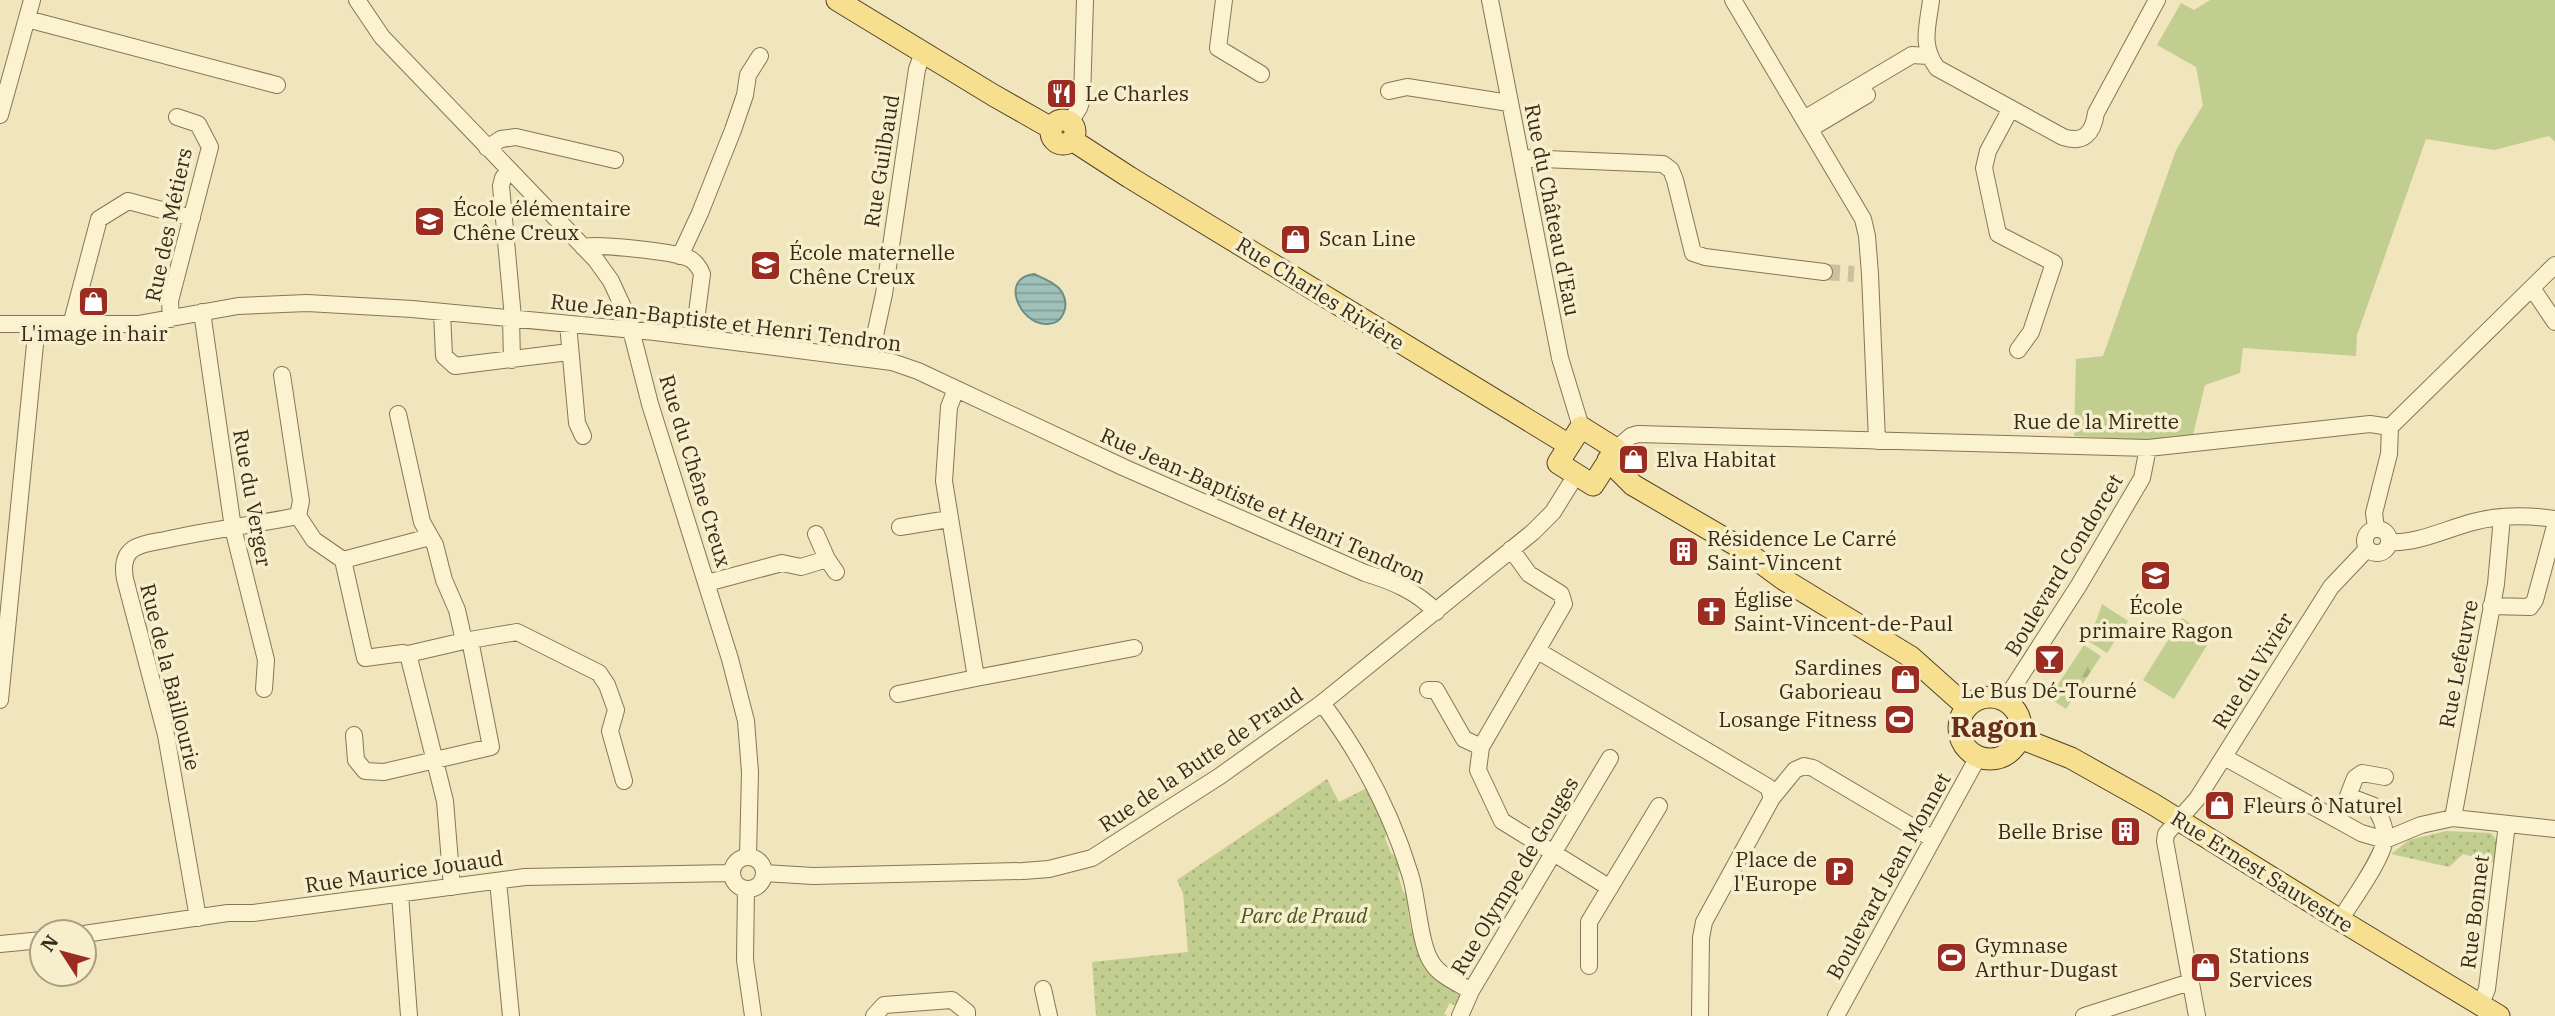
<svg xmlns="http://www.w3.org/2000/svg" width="2555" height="1016" viewBox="0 0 2555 1016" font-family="'IBM Plex Serif',serif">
<defs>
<pattern id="forest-firs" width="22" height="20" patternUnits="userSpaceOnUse" patternTransform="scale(1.75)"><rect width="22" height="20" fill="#c1ce90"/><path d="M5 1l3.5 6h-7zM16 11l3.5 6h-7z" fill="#a6b17c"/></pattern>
<pattern id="park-dots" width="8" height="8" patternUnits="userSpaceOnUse" patternTransform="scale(1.75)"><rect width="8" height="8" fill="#c1ce90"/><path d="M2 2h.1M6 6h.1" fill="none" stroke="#a6b17c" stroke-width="1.8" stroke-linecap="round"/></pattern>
<pattern id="water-rules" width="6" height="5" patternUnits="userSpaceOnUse" patternTransform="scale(1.75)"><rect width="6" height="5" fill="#a0c1ba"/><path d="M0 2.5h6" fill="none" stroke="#839d96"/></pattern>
</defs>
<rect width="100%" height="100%" fill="#f0e5bc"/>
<!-- grass -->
<path fill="#c1ce90" d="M2210,0H2555V142L2549,136L2494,150L2426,139L2357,335L2356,356L2243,348L2240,373L2205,385L2191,443L2074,436L2076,359L2103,356L2176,150L2203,105L2196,67L2157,45L2181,3L2194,10Z
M2102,604L2128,621L2107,653L2085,639L2097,619Z
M2182,618L2212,637L2174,699L2143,680Z"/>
<!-- forest -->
<path fill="url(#forest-firs)" d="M2084,645L2101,656L2066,709L2049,698Z"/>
<!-- park -->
<path fill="url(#park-dots)" d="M1327,779L1339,802L1367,788L1388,830L1385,838L1391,853L1399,859L1401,867L1398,874L1403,892L1409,895L1411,905L1408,912L1411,929L1417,934L1458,991L1460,998L1458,1007L1450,1003L1444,1013L1447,1016H1096L1092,962L1188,952L1183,893L1177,880Z
M2446,831L2491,833L2498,842L2495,863L2463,854L2449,867L2391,854L2409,840Z"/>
<!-- water -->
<path fill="url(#water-rules)" stroke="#688e88" stroke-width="2" d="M1034,274C1044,279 1056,283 1062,292C1070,306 1063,325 1046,324C1020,324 999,278 1034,274Z"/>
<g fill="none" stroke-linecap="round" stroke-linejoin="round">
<!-- minor-tunnel -->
<path stroke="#cbc09c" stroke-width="16" stroke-dasharray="16 8" stroke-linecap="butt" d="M1824,272L1854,274"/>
<defs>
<path id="minor" d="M357,0L382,37L596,260L611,281L628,318L650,404L730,659L746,721L750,772L748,856
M1224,0L1218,48L1261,74
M1490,0L1560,358L1581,427
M1733,0L1863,219L1867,236L1870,274L1877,441
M1931,0C1928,26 1920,45 1937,68L2063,137C2084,144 2093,133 2096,113L2157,0
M27,19L277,85
M1389,91L1407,87L1509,103
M2010,110L1988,151L1984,168L1998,234L2054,263L2031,332L2018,350
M0,115L32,0
M1804,119L1912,55L1928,56
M1070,122L1079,108L1082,99L1085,0
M1810,129L1867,95
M487,148L501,139L516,137L615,160
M1521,158L1663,164L1671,170L1675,180L1693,253L1705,257L1824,272
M509,170L503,178L501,186L513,318
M583,247C594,243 676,252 688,258C694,260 700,268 702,274L694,336
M680,256L700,213L733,130L745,95L748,75L760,56
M2532,288L2555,322
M202,312L233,528L266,660L264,689
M442,312L444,356L455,366L569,352
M511,318L512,360
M171,319L170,301L210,147L198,124L177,117
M0,324H138L238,306L307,303L412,309L655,332L892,362L918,371L1125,468L1365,573C1391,581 1417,591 1436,612
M568,324L577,423L583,436
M71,325L99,219L128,201L192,218
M870,358L884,294L917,69L923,53
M282,375L301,501L298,516L314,540L343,560L365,658L403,653L408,654L445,801L452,887
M1616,449L1631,436L1638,434L2148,448L2370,424L2390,427L2555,265
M900,527L949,519
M2376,528L2374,513L2389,454L2390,427
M2365 541a12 12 0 1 1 24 0a12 12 0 1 1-24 0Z
M816,534L827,559L836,572
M2389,542C2417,544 2446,529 2473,522C2501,514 2528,515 2555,519
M1511,549L1529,574L1561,594L1564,604L1481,747L1478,770L1502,821L1610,888
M343,560L430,537
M707,583L782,563L801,567L827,559
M2491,606L2530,607L2535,600L2555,526
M470,640L517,632L599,673L607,685L616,710L610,731L624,781
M1538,651L1768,787L1772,798
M408,654L464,641
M976,678L1134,648
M1428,690H1436L1464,739L1481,747
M898,694L976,678L944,481L949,407L956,389
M0,700L37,324
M2005,700L2079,585L2142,478L2148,448
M1322,703C1361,755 1391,812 1410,874C1418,898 1419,944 1432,963C1440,976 1458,983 1471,991
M354,735L356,760L365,771L384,772L491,747L470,640L464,641L457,610L444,580L435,545L422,522L398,414
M2224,757L2361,833L2385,840L2421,825L2453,818L2555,829
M2453,818L2496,584L2502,517
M732 873a16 16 0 1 1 32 0a16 16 0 1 1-32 0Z
M764,873L813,876L1023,871L1049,869L1092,858L1220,776L1322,703L1533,532L1553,512L1576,475
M498,881L511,1016
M746,889L745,960L753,1016
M400,894L409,1016
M198,918L166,735L125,579C123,568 123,556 133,549C142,543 155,542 165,540C209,530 253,525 298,516
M2340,920C2351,902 2385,856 2385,837C2385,825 2380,816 2374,806L2348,796L2355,778L2362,773L2385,777
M84,934L228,913H253L525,877L731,873
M0,944L42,940
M1589,966V922L1659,806
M1043,989L1049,1016
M2481,1004L2487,989L2507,824
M874,1016L884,1005L952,1000L967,1012V1016
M1460,1016L1471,991L1610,758
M1700,1016L1701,938L1704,922L1772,798L1795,770L1804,766L1813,768L1933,839
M1836,1016L1978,757
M2084,1016L2190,982
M2197,1016L2165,841L2166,834L2197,799L2331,587L2367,549"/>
<path id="major" d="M837,0L993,95L1051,128
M1051 132a12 12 0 1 1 24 0a12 12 0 1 1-24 0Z
M1072,140L1129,177L1569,445
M1581,427L1616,449L1593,485L1558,463Z
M1608,460L1633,485L1741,548L1783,579L1911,657L1967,707
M1959 728a31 31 0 1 1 62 0a31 31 0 1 1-62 0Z
M2020,738L2071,758L2153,804L2340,920L2499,1016"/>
</defs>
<!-- minor casing -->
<use href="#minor" stroke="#887555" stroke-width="18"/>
<!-- major casing -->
<use href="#major" stroke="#55422a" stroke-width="23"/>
<!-- minor -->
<use href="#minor" stroke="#fbf2cf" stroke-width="16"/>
<!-- major -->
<use href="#major" stroke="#f6e090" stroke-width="21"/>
</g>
<!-- icons -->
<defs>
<symbol id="restaurant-square" viewBox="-11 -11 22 22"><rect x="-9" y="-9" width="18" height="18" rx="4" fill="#9a2c22" stroke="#f7eecc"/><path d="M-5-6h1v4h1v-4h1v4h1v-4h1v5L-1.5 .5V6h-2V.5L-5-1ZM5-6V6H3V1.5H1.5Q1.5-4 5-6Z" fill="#fff"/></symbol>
<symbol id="school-square" viewBox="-11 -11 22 22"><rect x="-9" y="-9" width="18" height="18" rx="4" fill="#9a2c22" stroke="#f7eecc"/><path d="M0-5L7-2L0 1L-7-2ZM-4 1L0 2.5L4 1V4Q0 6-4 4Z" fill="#fff"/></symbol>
<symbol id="shop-square" viewBox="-11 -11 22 22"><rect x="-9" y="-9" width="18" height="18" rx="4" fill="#9a2c22" stroke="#f7eecc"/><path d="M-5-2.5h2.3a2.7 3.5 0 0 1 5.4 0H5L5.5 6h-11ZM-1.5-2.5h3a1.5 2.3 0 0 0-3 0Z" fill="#fff"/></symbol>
<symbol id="building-square" viewBox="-11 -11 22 22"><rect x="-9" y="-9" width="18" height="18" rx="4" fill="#9a2c22" stroke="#f7eecc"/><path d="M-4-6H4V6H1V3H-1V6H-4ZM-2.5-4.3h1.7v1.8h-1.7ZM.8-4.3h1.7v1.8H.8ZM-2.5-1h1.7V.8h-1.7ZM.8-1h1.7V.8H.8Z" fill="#fff"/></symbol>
<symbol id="church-square" viewBox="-11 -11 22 22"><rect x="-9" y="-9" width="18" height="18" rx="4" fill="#9a2c22" stroke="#f7eecc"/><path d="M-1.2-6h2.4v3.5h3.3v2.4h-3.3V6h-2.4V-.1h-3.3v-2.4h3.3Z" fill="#fff"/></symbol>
<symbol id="bar-square" viewBox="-11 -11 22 22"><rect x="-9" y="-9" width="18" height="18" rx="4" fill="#9a2c22" stroke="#f7eecc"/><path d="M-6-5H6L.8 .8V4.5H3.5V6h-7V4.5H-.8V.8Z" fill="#fff"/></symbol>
<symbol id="stadium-square" viewBox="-11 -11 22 22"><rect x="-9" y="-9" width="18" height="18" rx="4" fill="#9a2c22" stroke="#f7eecc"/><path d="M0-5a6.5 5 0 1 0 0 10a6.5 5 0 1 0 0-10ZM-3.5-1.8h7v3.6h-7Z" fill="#fff"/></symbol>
<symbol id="parking-square" viewBox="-11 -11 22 22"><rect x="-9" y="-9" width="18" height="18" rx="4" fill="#9a2c22" stroke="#f7eecc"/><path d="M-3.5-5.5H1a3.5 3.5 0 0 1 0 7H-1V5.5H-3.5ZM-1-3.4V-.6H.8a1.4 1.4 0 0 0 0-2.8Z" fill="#fff"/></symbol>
</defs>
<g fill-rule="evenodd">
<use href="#restaurant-square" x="1044" y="76" width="35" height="35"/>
<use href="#school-square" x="412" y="204" width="35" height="35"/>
<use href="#shop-square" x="1278" y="222" width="35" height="35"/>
<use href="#school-square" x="748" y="248" width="35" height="35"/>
<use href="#shop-square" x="76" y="284" width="35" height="35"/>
<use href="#shop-square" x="1616" y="442" width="35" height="35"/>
<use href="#building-square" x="1666" y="534" width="35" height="35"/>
<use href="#school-square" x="2138" y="558" width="35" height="35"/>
<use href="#church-square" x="1694" y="594" width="35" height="35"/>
<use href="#bar-square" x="2032" y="642" width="35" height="35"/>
<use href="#shop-square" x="1888" y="662" width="35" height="35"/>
<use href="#stadium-square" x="1882" y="702" width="35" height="35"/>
<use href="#shop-square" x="2202" y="788" width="35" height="35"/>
<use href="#building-square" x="2108" y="814" width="35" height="35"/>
<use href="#parking-square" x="1822" y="854" width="35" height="35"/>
<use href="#stadium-square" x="1934" y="940" width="35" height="35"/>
<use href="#shop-square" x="2188" y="950" width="35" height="35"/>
</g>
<g text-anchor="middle" stroke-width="7" stroke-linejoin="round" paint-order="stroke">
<!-- poi labels -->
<g font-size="21" fill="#362b1b" stroke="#f7eecc" text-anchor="start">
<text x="1085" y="101">Le Charles</text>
<text x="453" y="216">École élémentaire<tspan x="453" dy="24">Chêne Creux</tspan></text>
<text x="1319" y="246">Scan Line</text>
<text x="789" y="260">École maternelle<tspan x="789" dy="24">Chêne Creux</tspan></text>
<text x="94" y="341" text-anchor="middle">L'image in hair</text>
<text x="1656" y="467">Elva Habitat</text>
<text x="1707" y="546">Résidence Le Carré<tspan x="1707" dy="24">Saint-Vincent</tspan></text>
<text x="1734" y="607">Église<tspan x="1734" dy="24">Saint-Vincent-de-Paul</tspan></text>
<text x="2156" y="614" text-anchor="middle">École<tspan x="2156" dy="24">primaire Ragon</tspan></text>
<text x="1882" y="675" text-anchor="end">Sardines<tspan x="1882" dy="24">Gaborieau</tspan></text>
<text x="2049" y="698" text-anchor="middle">Le Bus Dé-Tourné</text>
<text x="1877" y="727" text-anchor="end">Losange Fitness</text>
<text x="2243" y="813">Fleurs ô Naturel</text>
<text x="2103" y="839" text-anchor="end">Belle Brise</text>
<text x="1817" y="867" text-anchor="end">Place de<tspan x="1817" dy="24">l'Europe</tspan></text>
<text x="1975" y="953">Gymnase<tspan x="1975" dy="24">Arthur-Dugast</tspan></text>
<text x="2229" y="963">Stations<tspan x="2229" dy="24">Services</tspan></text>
</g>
<!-- street labels -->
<g font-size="21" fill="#362b1b" stroke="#f7eecc">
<text transform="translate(882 161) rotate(-81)" y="7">Rue Guilbaud</text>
<text transform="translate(1552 210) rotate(79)" y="7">Rue du Château d'Eau</text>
<text transform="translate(169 225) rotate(-78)" y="7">Rue des Métiers</text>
<text transform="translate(1320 294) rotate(32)" y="7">Rue Charles Rivière</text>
<text transform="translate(726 323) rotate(7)" y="7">Rue Jean-Baptiste et Henri Tendron</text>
<text x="2096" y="429">Rue de la Mirette</text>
<text transform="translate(695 471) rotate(73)" y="7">Rue du Chêne Creux</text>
<text transform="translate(252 498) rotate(80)" y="7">Rue du Verger</text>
<text transform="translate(1263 506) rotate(24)" y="7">Rue Jean-Baptiste et Henri Tendron</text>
<text transform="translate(2064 565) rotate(-59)" y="7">Boulevard Condorcet</text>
<text transform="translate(2459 664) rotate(-79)" y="7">Rue Lefeuvre</text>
<text transform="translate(2253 671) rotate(-58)" y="7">Rue du Vivier</text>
<text transform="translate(170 677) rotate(76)" y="7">Rue de la Baillourie</text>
<text transform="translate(1201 760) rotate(-34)" y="7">Rue de la Butte de Praud</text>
<text transform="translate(404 872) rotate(-8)" y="7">Rue Maurice Jouaud</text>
<text transform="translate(2262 872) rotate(32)" y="7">Rue Ernest Sauvestre</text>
<text transform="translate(1515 876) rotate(-59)" y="7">Rue Olympe de Gouges</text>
<text transform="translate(1889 876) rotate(-61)" y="7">Boulevard Jean Monnet</text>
<text transform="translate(2475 912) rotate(-83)" y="7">Rue Bonnet</text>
</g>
<!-- park labels -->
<g font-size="21" font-style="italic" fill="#425420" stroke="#f7eecc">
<text x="1304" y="923">Parc de Praud</text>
</g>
<!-- district labels -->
<g font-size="28" font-weight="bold" fill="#652f18" stroke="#f7eecc">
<text x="1994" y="737">Ragon</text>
</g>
</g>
<!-- north arrow -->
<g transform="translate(63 953) rotate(306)"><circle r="33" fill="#f7eecc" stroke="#aaa085" stroke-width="2"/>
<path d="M0-5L12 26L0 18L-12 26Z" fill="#9a2c22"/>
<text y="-10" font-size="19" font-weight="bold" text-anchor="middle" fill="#362b1b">N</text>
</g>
</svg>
